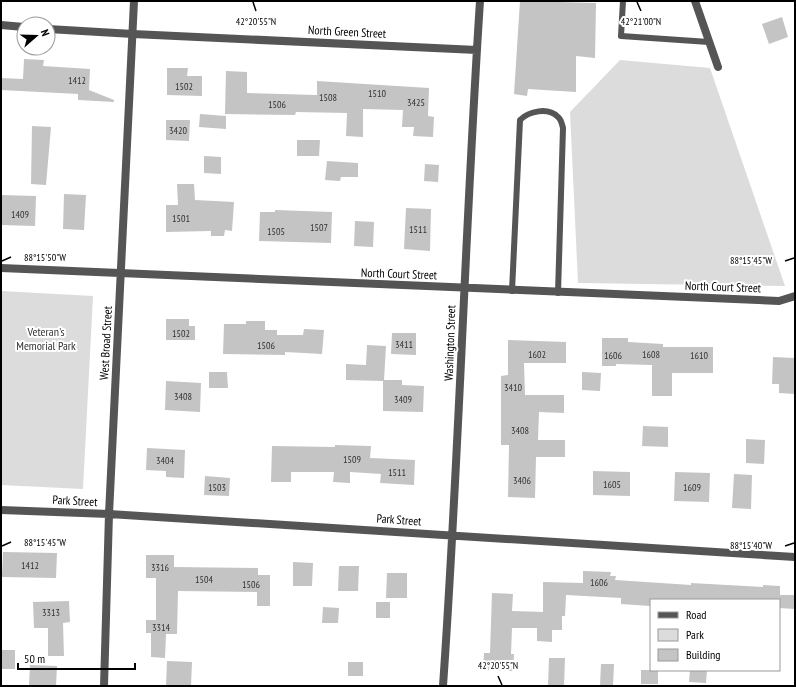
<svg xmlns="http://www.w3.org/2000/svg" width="796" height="687" viewBox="0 0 796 687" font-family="'PT Sans Narrow',sans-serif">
<rect width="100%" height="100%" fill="#fff"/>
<!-- green -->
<path fill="#dcdcdc" d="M620,60L710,68L785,286L578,283L570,112Z
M1,291L93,296L83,489L1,485Z"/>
<!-- building -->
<path fill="#c4c4c4" d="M520,1L596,3L595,58L576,56V92L528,89L527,96L514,94Z
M782,17L788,37L769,44L762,24Z
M24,59L44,60L43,66L90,69L89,90L114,100V102L78,100V94L1,90V78L23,79Z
M167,68H188L187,76H202V96L167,95Z
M226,71L247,72V93L317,95V81L429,88L428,116L434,117L433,137L413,136L414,127H402L403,110L363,109V137L346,136L347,113L296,112L295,115L225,114Z
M200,114L226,116V129L199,127Z
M166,120H190L189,141L166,140Z
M32,126L51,127L46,185L31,184Z
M297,140H320L319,156H297Z
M204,156L221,157V174L204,173Z
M327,161L358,163V177H341L340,181L325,180Z
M425,164L439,165L438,182L424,181Z
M177,184H194L195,200L234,202L232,231L225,230L224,236H211V231L166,232V205H178Z
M64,194L86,195L84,230L63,229Z
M1,195L36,196L35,226L1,225Z
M406,208L431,209L430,251L404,249Z
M275,210L332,212L331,243L259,241L260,212H275Z
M355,221L374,222L373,247L354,246Z
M166,319H189V326H195V340H166Z
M246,321H265V330H277V335H303L304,329L324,330L322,354L285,352V355L223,354L224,324H246Z
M392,333H416V355L391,354Z
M602,338H628V342L663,344V347H713V373H672V396H652V365L616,364V366H602Z
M508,340L566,342V363H524L525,395H564V413L539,412L538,440H565V457H536L535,498L508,497L509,445H501V376L508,375Z
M367,345L386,346L384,380H402V385L424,386L423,412L383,411V381L346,380V364L366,365Z
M773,357L795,358V394L779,393V384H772Z
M209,372H227L228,388H209Z
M582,372L601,373L600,391L582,390Z
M166,381L201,383L200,412L165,410Z
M643,426L668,427V447L642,446Z
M746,439L765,440L764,464L746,463Z
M335,445L371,446L370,458L415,460L414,485L380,483L381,474L350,472V483L333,482L334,472H291V482H271L272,446L335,447Z
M147,448L185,450L184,478L166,477V471L146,470Z
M593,471L630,472V496L593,495Z
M675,472L710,473L709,502L674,501Z
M734,474L752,475L751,509L732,508Z
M205,476L230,478L229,496L204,495Z
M3,552L57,553L56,578L2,577Z
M146,555H174V567L258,568V575H270V606H257V592L178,591L177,634H166L165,658L151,657V633H146V620H156V578H146Z
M293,562L313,563L312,586H293Z
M339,566H359L358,591H338Z
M583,571L611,572L610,576H616L615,580L691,585V583L763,587V585L780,586V595H795V609L779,608V600H650V606L621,604V598L566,595L565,616H562V630H552V642L537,641V628H512L511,654H514L513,671L483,670L484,653H490L492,593L513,594L512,611L543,612V582L583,583Z
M387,573H407V598H386Z
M69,601L70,622L63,623L64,656H48V628H34L33,602Z
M376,602H390V618H376Z
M323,607L339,608L338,623H322Z
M1,650H15V669H1Z
M549,658H565L564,686H548Z
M167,661L192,662L191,686H166Z
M348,662H363V676H348Z
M601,664H614L613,686H600Z
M30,665L57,666L56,686H29Z
M641,670H658V684H641Z
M690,670H707L706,683L689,682Z"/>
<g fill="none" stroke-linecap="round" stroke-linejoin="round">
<!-- lane -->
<path stroke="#555" stroke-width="6" d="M623,1L621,36L709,42
M512,291L520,120C529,111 548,107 558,117C561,119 562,124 563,128L558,293"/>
<!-- street -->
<path stroke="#555" stroke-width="8" d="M695,1L718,67
M1,25L24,27
M48,29L133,34L477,50
M1,268L779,301L795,296
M1,510L109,514L795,557
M104,686L109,514L134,1
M443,686C459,458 465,229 480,1"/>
</g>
<!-- ticks -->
<path fill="none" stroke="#000" stroke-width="1.5" d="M253,2L256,11M637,2L641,11M2,261L11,257M785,261L794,258M2,546L11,542M785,546L794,543M498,676L502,685"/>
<g text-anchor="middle" stroke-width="4" stroke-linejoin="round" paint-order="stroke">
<!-- number labels -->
<g font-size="10" fill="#313131">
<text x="77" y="84">1412</text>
<text x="184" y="90">1502</text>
<text x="377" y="97">1510</text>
<text x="328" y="101">1508</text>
<text x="416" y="106">3425</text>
<text x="277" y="108">1506</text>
<text x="178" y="134">3420</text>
<text x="20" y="218">1409</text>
<text x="181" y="222">1501</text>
<text x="319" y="231">1507</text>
<text x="418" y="233">1511</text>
<text x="276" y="235">1505</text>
<text x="181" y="337">1502</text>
<text x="404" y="348">3411</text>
<text x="266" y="349">1506</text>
<text x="537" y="358">1602</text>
<text x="651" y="358">1608</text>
<text x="613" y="359">1606</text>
<text x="699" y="359">1610</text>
<text x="513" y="391">3410</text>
<text x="183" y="400">3408</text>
<text x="403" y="403">3409</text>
<text x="520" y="434">3408</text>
<text x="352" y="463">1509</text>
<text x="165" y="464">3404</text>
<text x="397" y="476">1511</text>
<text x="522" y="484">3406</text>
<text x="612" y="488">1605</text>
<text x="217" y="491">1503</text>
<text x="692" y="491">1609</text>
<text x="30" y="569">1412</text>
<text x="160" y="571">3316</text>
<text x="204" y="583">1504</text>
<text x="599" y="586">1606</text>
<text x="251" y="588">1506</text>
<text x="51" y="616">3313</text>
<text x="161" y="631">3314</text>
</g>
<!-- street labels -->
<g font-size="12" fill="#000" stroke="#fff">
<text transform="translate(347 32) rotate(3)" y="4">North Green Street</text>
<text transform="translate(399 274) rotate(2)" y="4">North Court Street</text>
<text transform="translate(723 287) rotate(2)" y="4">North Court Street</text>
<text transform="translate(106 343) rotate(-87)" y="4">West Broad Street</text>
<text transform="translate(450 343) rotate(-88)" y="4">Washington Street</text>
<text transform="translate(75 501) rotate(3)" y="4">Park Street</text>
<text transform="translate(399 520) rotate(4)" y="4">Park Street</text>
</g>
<!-- park labels -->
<g font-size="12" fill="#333" stroke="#fff">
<text x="46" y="336">Veteran's<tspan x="46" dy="14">Memorial Park</tspan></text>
</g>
</g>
<g font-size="10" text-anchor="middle" fill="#000" stroke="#fff" stroke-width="4" stroke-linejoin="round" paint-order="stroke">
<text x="256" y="25">42°20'55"N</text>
<text x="641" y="25">42°21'00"N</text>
<text x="45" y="261">88°15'50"W</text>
<text x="751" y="264">88°15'45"W</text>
<text x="45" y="546">88°15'45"W</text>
<text x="751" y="549">88°15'40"W</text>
<text x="498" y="669">42°20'55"N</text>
</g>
<!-- border -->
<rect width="796" height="687" fill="none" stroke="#000000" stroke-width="4"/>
<!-- legend -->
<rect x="650" y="599" width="130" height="72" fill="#ffffff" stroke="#999999"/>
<rect x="658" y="612" width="20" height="6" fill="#555555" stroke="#999999"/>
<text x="686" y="619" font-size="12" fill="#000000">Road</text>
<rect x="658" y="629" width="20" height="12" fill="#dcdcdc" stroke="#999999"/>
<text x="686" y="639" font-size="12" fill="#000000">Park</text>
<rect x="658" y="649" width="20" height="12" fill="#c4c4c4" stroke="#999999"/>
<text x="686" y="659" font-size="12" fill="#000000">Building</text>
<!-- north arrow -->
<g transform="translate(36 36) rotate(70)"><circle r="19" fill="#ffffff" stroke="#999999"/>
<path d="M0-3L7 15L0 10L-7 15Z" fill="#000000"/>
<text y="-6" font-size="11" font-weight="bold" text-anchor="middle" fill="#000000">N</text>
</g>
<!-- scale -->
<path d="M18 663v6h117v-6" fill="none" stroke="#000000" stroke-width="2"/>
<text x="24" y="663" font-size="12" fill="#000000" stroke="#ffffff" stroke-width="3" paint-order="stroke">50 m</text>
</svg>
